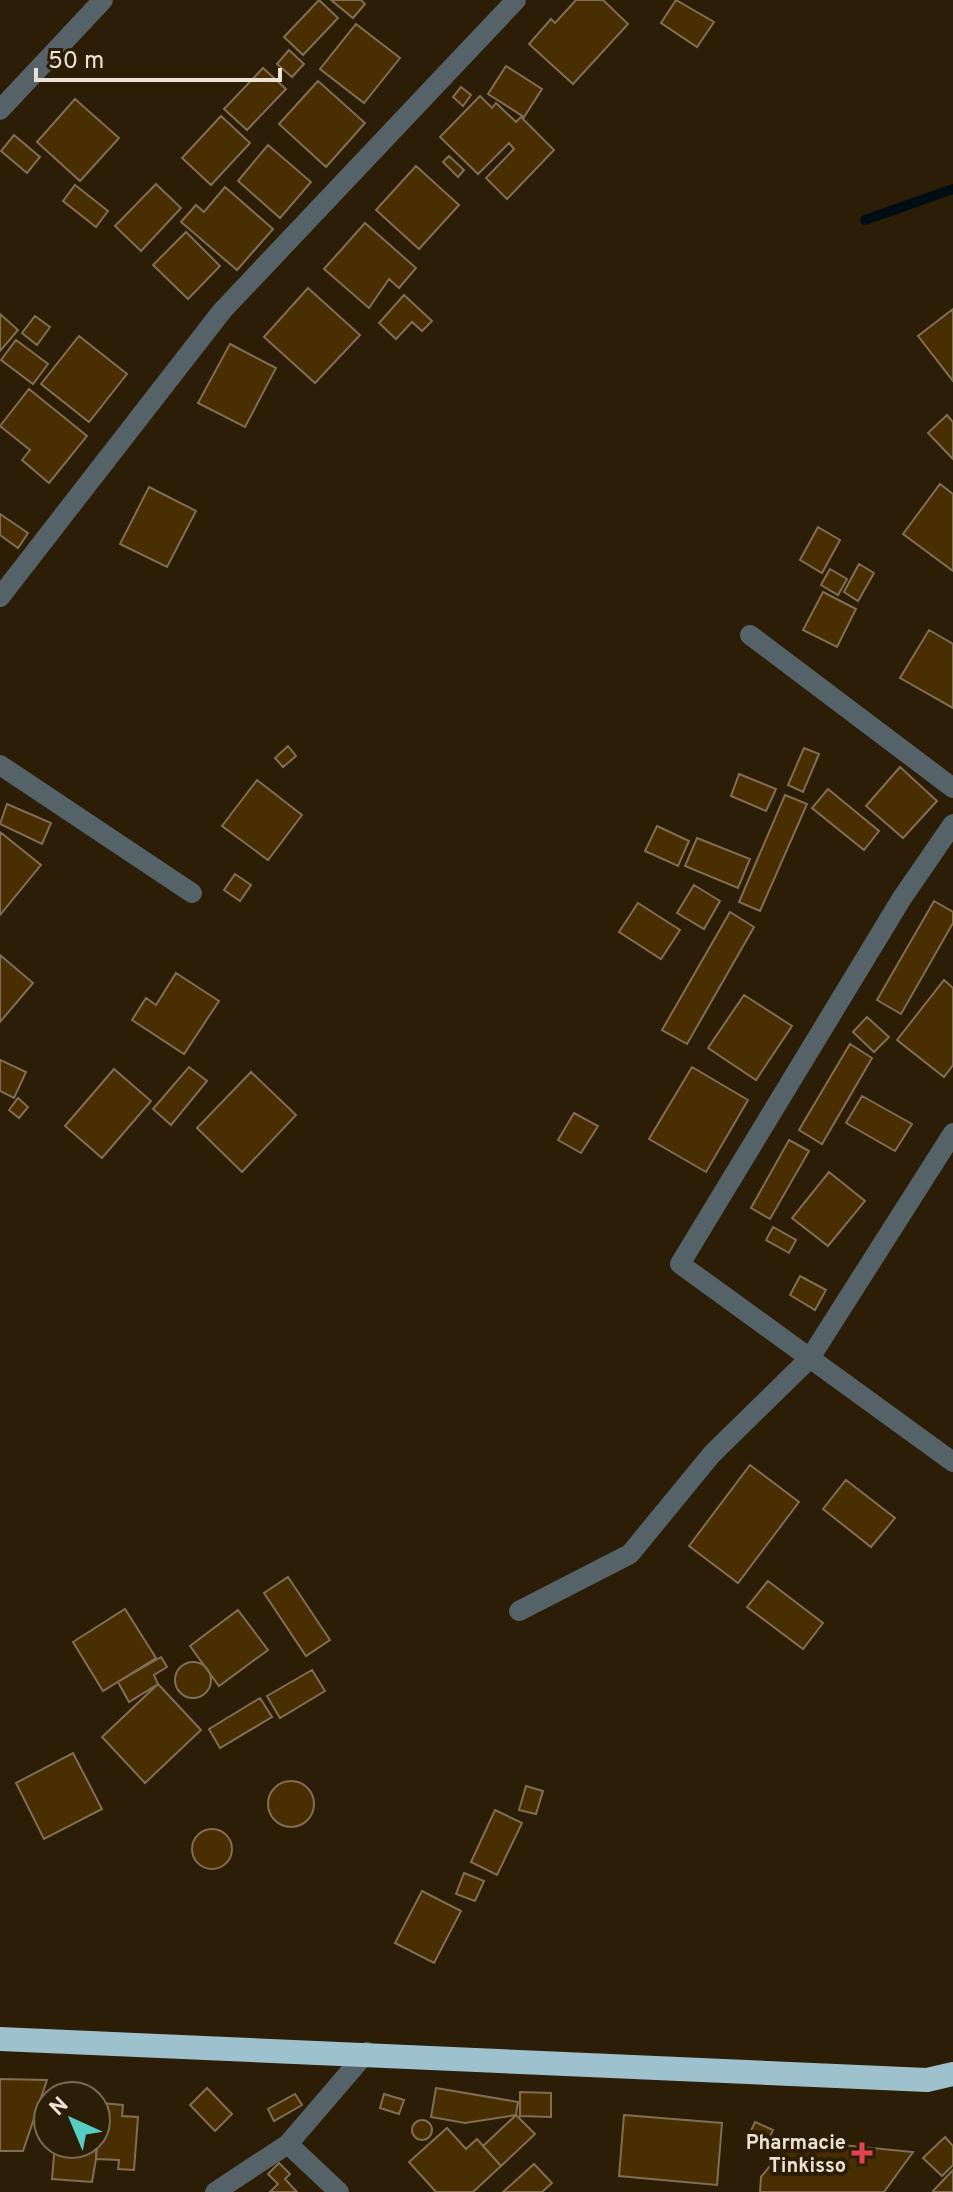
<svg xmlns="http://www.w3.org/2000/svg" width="953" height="2192" viewBox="0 0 953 2192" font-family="Overpass,sans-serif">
<rect width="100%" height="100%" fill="#2c1d06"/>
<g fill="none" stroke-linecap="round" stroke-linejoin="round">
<!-- stream -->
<path stroke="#020d13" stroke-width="10" d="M865,220L953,189"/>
</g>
<!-- building -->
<path fill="#482e00" stroke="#7f6e55" stroke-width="2" d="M319,0L338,18L303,55L284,37Z
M331,0H361L365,4L353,18Z
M576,0H603L628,24L573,84L529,44L551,19L555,23Z
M676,0L714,22L697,47L661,23Z
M356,24L400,58L364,103L320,69Z
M289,50L304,64L292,77L277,64Z
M506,66L542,89L524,117L488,94Z
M263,68L286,89L247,130L224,109Z
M318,81L365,123L326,167L279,124Z
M461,87L471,95L463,106L453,97Z
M480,96L492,108L496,103L516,122L521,117L554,150L507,199L486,178L514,149L509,143L478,174L440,137Z
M75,99L119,138L80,181L37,142Z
M221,116L250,143L211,185L182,158Z
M14,135L40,157L27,173L1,151Z
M268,145L311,182L280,218L238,181Z
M449,156L464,170L458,177L443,162Z
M416,166L459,205L419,249L376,210Z
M156,184L181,208L141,251L115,226Z
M75,185L108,211L96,227L63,201Z
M225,187L273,229L237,270L181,222L196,205L204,212Z
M365,223L416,268L399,288L389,279L369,308L324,269Z
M186,232L220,266L188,299L153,265Z
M308,288L360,335L315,383L264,337Z
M404,295L432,321L422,331L412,322L396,339L379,323Z
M953,309V381L918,336Z
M0,314L18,330L0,351Z
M35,316L50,327L37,345L22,333Z
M79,336L127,374L89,422L41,384Z
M16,340L48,364L33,384L1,360Z
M230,344L276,368L245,427L198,403Z
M29,389L87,436L49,483L22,460L30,450L0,426Z
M947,415L953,422V459L928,433Z
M940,484L953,494V571L903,534Z
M149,487L196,511L167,567L120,544Z
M0,514L28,533L18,548L0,535Z
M818,527L840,540L822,573L800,560Z
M859,564L874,573L858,601L844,592Z
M830,569L847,579L838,595L821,585Z
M823,592L856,609L837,647L803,630Z
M929,630L953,644V708L900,678Z
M288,746L296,756L283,767L275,758Z
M804,748L819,754L803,792L788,785Z
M900,767L937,801L903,838L866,806Z
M739,774L776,789L766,811L731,796Z
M257,780L302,815L268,860L222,826Z
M828,789L879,831L864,850L812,808Z
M785,795L807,804L760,911L739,902Z
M7,804L51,823L42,844L0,824Z
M657,826L689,841L678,866L645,851Z
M0,832L41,865L0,915Z
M697,838L750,859L738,888L685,866Z
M235,874L251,885L240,901L224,890Z
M694,885L720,901L704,929L677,913Z
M934,901L953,912V923L901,1014L877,1000Z
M638,903L680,930L661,959L619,932Z
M730,912L754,927L687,1044L662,1030Z
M0,955L33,983L0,1022Z
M176,973L219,1001L184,1054L132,1020L146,998L156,1005Z
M944,980L953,988V1065L944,1077L897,1040Z
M744,995L792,1026L756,1080L708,1048Z
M867,1017L889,1037L874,1052L853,1032Z
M850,1044L872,1058L822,1144L799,1130Z
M0,1060L26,1072L14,1098L0,1091Z
M189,1067L207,1081L171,1125L153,1109Z
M692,1067L748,1100L706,1172L649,1139Z
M114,1069L151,1101L102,1158L65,1126Z
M251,1072L296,1115L242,1172L197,1128Z
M862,1096L912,1124L895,1151L846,1123Z
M18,1098L28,1107L19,1118L9,1110Z
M574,1113L598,1126L581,1153L558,1140Z
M789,1140L809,1151L770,1219L751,1208Z
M829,1172L865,1201L828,1246L792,1218Z
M773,1227L796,1240L789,1253L766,1240Z
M800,1276L826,1290L815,1310L790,1295Z
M750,1465L799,1502L738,1583L689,1546Z
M846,1480L895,1518L871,1547L823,1509Z
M288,1577L330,1640L306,1656L264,1593Z
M768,1581L823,1623L803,1649L747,1607Z
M125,1609L156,1658L103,1691L73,1642Z
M238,1610L268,1650L219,1686L190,1646Z
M161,1657L167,1667L154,1675L158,1684L129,1702L118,1682Z
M175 1680a18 18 0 1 1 36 0a18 18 0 1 1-36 0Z
M312,1670L325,1691L280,1718L267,1696Z
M158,1684L201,1730L145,1783L102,1737Z
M260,1698L272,1717L220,1748L209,1729Z
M73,1753L102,1809L44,1839L16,1783Z
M268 1804a23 23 0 1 1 46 0a23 23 0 1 1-46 0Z
M526,1786L543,1791L536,1814L519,1810Z
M495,1810L522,1823L497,1875L471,1862Z
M192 1849a20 20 0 1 1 40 0a20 20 0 1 1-40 0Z
M464,1873L484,1881L475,1901L456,1894Z
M422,1891L461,1911L434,1963L395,1943Z
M0,2079L47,2080L23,2151H0Z
M207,2088L232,2114L215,2131L190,2105Z
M436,2088L518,2102L516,2115L465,2123L431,2117Z
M520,2092L551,2093V2117L520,2116Z
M295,2094L302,2105L274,2121L268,2109Z
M384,2094L404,2100L399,2114L380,2108Z
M101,2103L123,2105L122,2116L138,2117L134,2170L118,2169L119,2160L96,2159Z
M96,2112V2159L92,2182L52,2179L55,2144H96Z
M516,2115L535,2134L501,2166L483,2146Z
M624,2115L722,2123L717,2185L619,2176Z
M412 2130a10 10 0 1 1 20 0a10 10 0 1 1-20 0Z
M755,2122L773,2130L766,2145L748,2137Z
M447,2128L466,2149L477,2139L501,2166L473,2192H436L409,2162Z
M945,2137L953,2146V2165L942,2176L923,2158Z
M791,2140L913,2152L884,2192H760L761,2177Z
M279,2163L290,2174L285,2179L297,2192H270L278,2184L268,2174Z
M534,2164L552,2183L542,2192H503Z
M953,2170V2192H935L933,2191Z"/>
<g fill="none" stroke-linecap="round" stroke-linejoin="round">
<!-- street -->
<path stroke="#556368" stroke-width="20" d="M0,110L103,0
M0,597L222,311L516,0
M750,635L953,788
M0,765L192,893
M953,824L902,898L680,1264L953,1462
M519,1611L630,1554L712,1454L810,1358L953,1133
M288,2144L339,2192
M215,2192L288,2144L367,2052"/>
<!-- highway -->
<path stroke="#9dc1cd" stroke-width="24" d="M0,2039L927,2080L953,2074"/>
</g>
<!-- markers -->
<path fill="#e0444e" stroke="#2c1d06" stroke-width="3" d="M858 2141h8v8h8v8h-8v8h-8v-8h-8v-8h8z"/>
<g text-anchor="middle" stroke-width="8" stroke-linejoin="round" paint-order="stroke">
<!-- poi labels -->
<g font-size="20" font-weight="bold" fill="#ebe1d4" stroke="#2c1d06" text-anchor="end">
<text x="846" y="2149">Pharmacie<tspan x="846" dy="23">Tinkisso</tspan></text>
</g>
</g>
<!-- north arrow -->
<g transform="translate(72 2120) rotate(316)"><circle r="38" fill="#2c1d06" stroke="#786b58" stroke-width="2"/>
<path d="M0-6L14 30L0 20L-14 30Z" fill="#56cec3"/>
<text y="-12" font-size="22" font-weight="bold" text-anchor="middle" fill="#ebe1d4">N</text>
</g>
<!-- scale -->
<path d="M36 68v12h244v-12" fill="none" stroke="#ebe1d4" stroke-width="4"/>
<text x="48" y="68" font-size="24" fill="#ebe1d4" stroke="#2c1d06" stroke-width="6" paint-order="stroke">50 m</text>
</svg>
